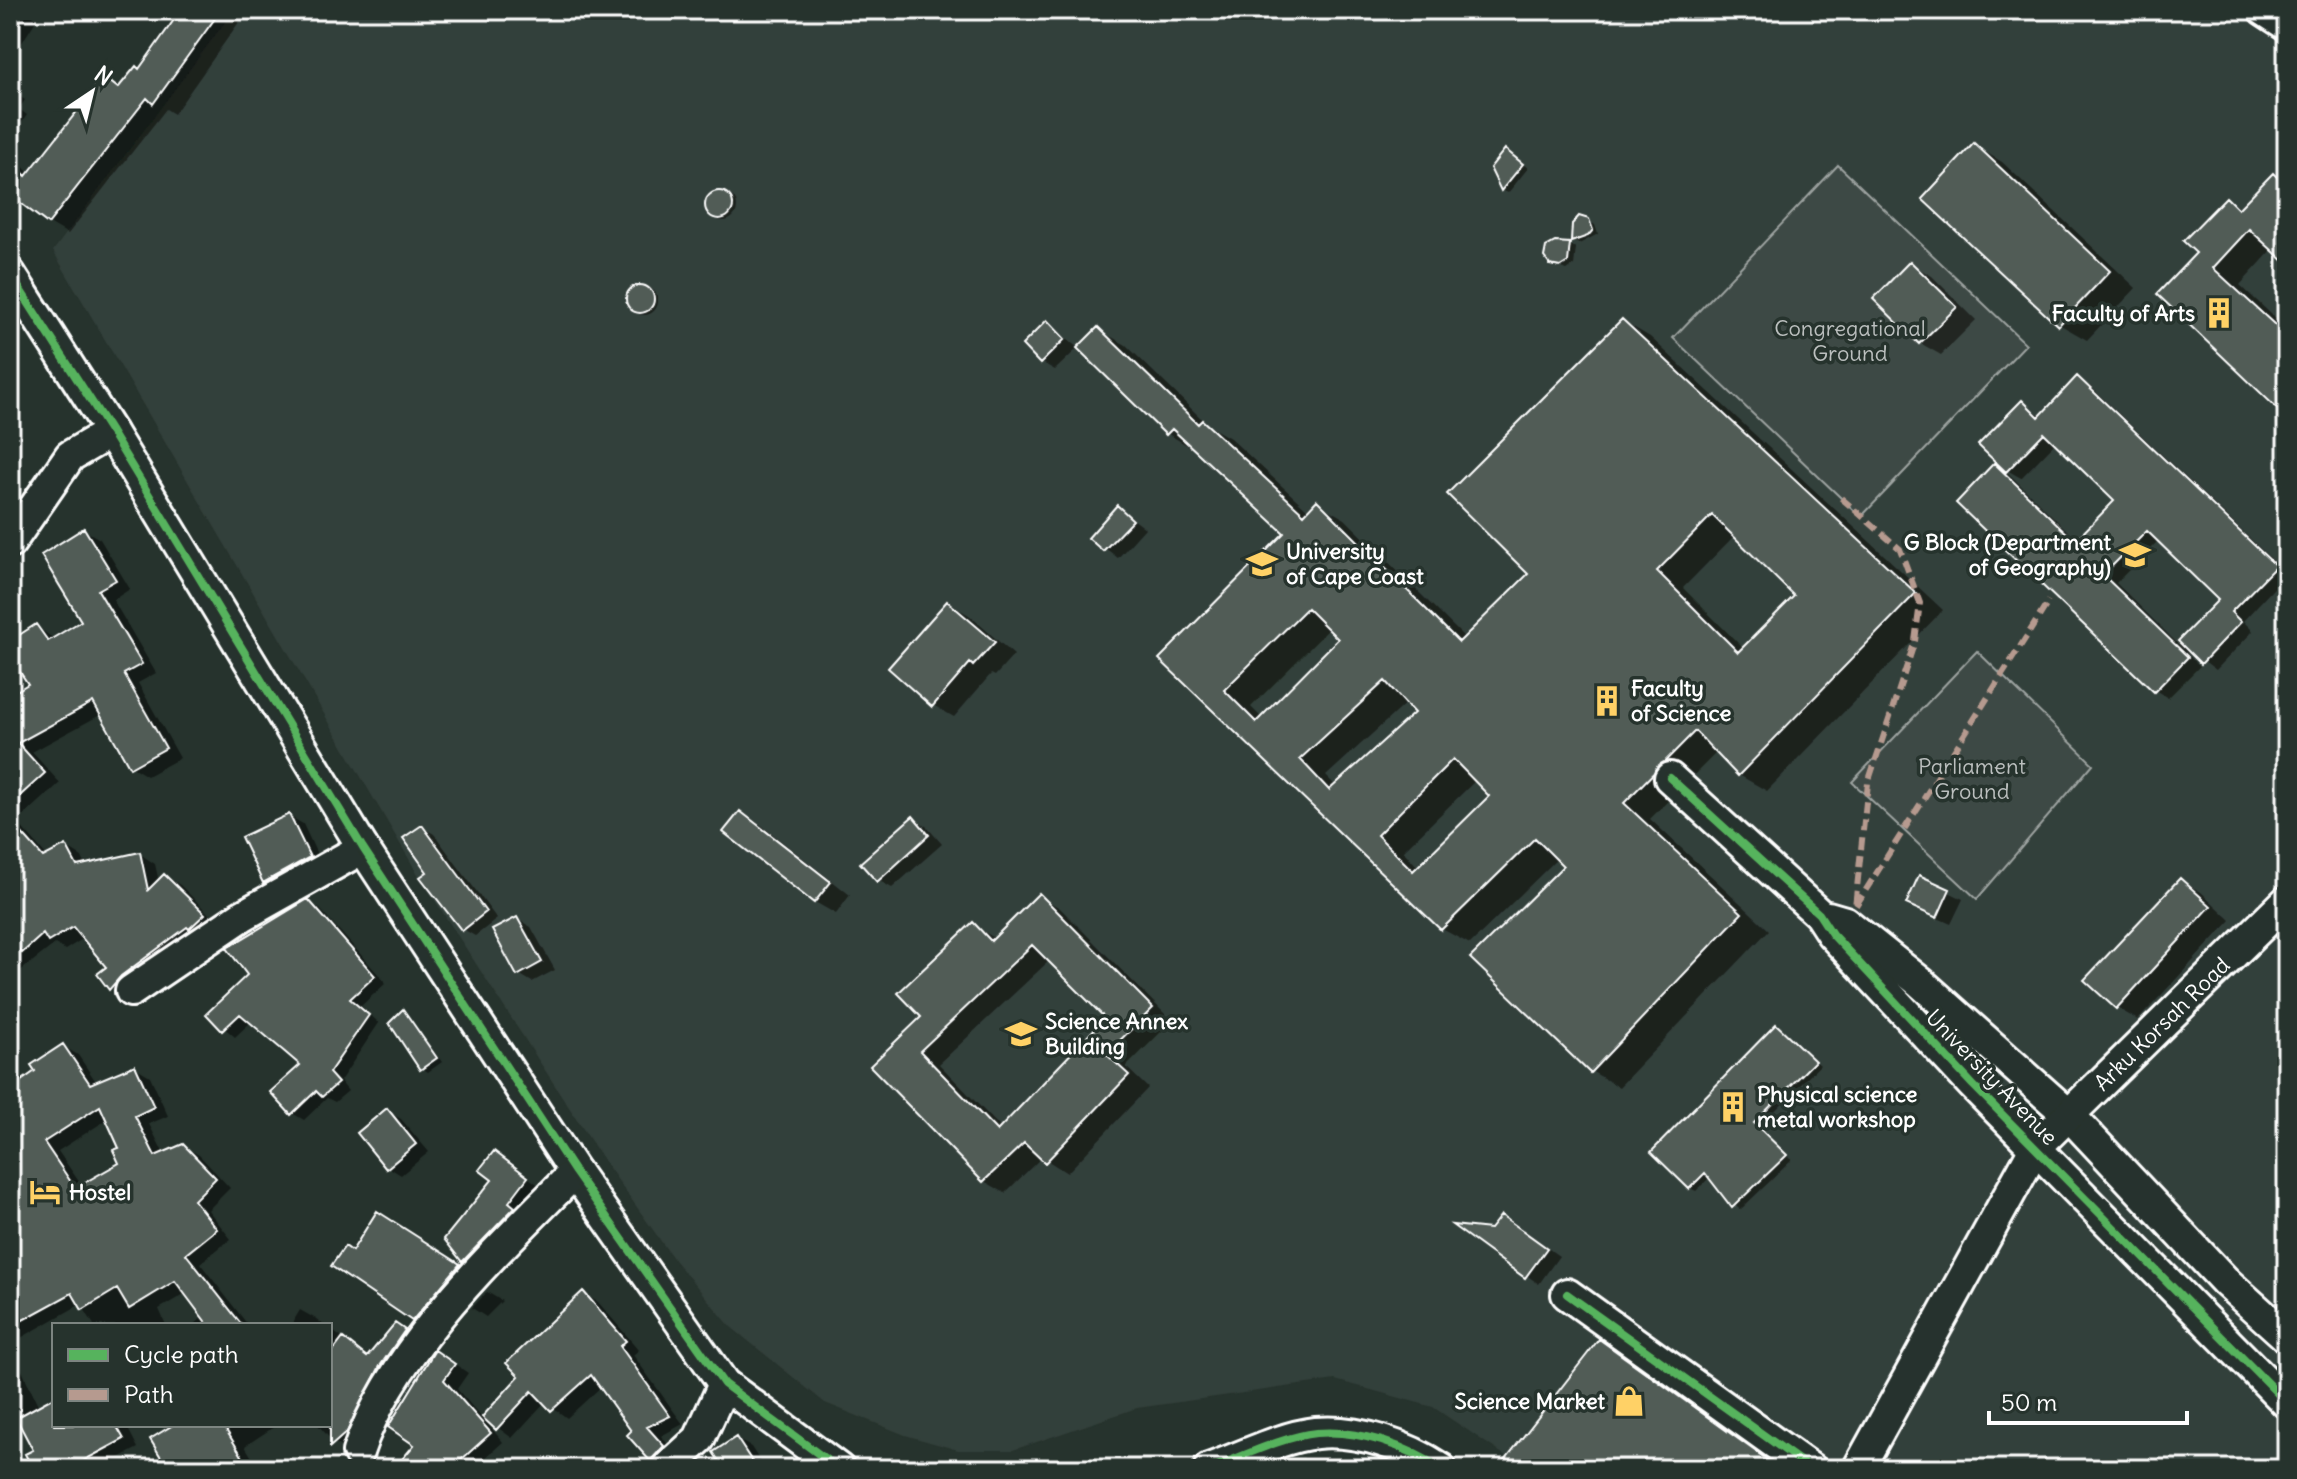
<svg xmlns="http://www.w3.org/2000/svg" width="2297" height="1479" viewBox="0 0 2297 1479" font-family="Delius,sans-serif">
<rect width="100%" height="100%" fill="#26332d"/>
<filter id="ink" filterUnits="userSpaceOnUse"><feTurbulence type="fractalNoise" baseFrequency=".0125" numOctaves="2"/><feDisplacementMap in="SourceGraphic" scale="16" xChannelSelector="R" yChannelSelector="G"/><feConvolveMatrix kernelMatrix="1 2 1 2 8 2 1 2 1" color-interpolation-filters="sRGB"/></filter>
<g filter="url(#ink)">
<!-- built -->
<path fill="#333f3a" d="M234,10H2287V1469H1525L1433,1407L1335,1380L1137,1408L1013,1450H958L905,1435L825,1403L731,1327L675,1261L600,1155L419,876L53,251Z"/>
<!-- green -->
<path fill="#3e4944" stroke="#9ea4a2" stroke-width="2" d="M1838,165L2026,344L1861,517L1673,338Z
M1977,651L2093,764L1977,899L1852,782Z"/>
<!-- shadow -->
<path fill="#0007" fill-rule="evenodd" d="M10,10H23L37,19L16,52L10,48Z
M173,10H236L244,15L174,114L166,109L68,234L49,223L10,178V153L30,174L104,80L120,88L140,71L180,16Z
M10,90L25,100L19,109L27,115L10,139Z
M1975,146L2002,162L2136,288L2087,340L2059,324Z
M1511,155L1528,168L1508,193L1502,190L1492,168Z
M2273,176L2287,184V261L2273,249L2240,285L2287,329V416L2199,253L2226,199L2242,208Z
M709 207a14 14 0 1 1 28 0a14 14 0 1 1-28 0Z
M1588,221L1595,225L1598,234L1579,244L1573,241Z
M1570,245L1576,248L1574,265L1567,270L1551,264Z
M1911,264L1932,276L1976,320L1941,355L1920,343L1876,299Z
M630 301a14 14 0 1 1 28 0a14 14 0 1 1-28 0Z
M1623,321L1650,337L1943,610L1767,791L1739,775L1717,752L1650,819L1769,930L1619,1087L1591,1071L1565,866L1558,858L1470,944L1442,929L1162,659L1287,533L1195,450L1168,434L1080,348L1099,330L1126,345L1209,426L1230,438L1309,511L1317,503L1345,519L1466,639L1530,574ZM1735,535L1796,596L1744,649L1683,588ZM1330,628L1341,639L1262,718L1251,707ZM1407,702L1417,713L1336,786L1326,776ZM1476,780L1492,796L1419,868L1403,851Z
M1047,323L1078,348L1055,370L1041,362Z
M2078,379L2091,387L2287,574L2243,621L2253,631L2216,670L2190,650L2187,653L2200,666L2168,698L2155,690L1995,466L2008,473L2078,541L2117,501L2056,442L2021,478L2007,470L2022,403L2042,416ZM2159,540L2221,600L2178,644L2116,583Z
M1118,508L1145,528L1118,558L1091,537Z
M84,530L100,539L130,589L113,600L156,673L138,683L180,758L147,776L132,767L102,714L32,752L60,783L17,822L48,857L66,847L82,857L86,866L140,854L155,864L159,882L165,876L180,885L219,924L126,997L111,988L100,974L109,967L84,938L65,950L55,944L10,979V697L31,685L36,626L54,639L84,622Z
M948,603L969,615L1014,655L995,676L991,674L954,717L933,705Z
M2287,687V706L2277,697Z
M741,813L761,825L850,895L836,914L815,902Z
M289,816L303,824L322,865L278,890L265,882Z
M913,818L926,826L942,844L892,888L878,880Z
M422,827L434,834L497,919L475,936L463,929L430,872Z
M1920,878L1963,899L1951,924L1922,911Z
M2180,880L2201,892L2231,920L2138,1020L2117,1008Z
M1039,896L1060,908L1172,1021L1126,1067L1148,1088L1067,1173L1042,1157L1005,1193L984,1181L873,1066L924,1017L973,925L996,939ZM1050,960L1108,1018L1002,1129L939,1064Z
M308,902L320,909L386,983L361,1006L379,1023L340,1081L348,1091L335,1102L327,1098L304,1120L292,1113L303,1065L252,1021L235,1037L209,1015L250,975Z
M517,919L531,927L555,970L532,982L519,974Z
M403,1011L442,1062L428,1072L422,1068Z
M1776,1026L1820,1065L1758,1128L1792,1160L1740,1210L1710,1177L1696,1191L1690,1188Z
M63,1046L78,1055L97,1083L135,1067L150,1076L168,1116L149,1124L164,1154L183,1146L199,1155L230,1188L208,1210L231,1239L200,1263L248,1325H194L204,1316L186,1293L159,1309L166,1325H94L81,1304L10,1344V1092ZM108,1119L121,1149L122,1163L82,1186L58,1151Z
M387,1111L401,1119L429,1152L401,1175L388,1167Z
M495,1153L540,1186L477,1268L464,1260L446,1239L494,1180Z
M392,1221L472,1274L427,1327L413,1319L353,1253Z
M1514,1225L1559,1256L1539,1284L1459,1228L1491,1232Z
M487,1292L502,1301L486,1317L472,1308Z
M583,1294L598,1302L639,1350L633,1355L683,1424L661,1436L678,1456L666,1468L651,1460L629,1435L634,1431L602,1386L567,1418L545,1402L512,1438L489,1421L487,1423L503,1442L473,1469H410L449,1360L468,1373L457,1389L483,1419L521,1376Z
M300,1310L316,1319L324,1325H291Z
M396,1325L411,1334L350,1452L334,1443L318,1425H330V1329L369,1358Z
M10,1345L39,1407L54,1399V1425H126L138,1448L106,1465L107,1469H35L36,1450L17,1416L10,1420Z
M177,1425H277L245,1446L259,1469H171Z
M736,1439L751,1447L765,1469H696Z
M1304,1457L1343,1458L1361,1468L1377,1469H1304Z"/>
<!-- building -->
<path fill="#515c57" stroke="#fff" stroke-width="2" fill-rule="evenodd" d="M181,10H221L153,104L147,98L48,224L10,195V160L26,176L104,77L118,88L136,66L139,69Z
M1974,143L2110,271L2058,326L1922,199Z
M1505,149L1523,164L1501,191L1490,168Z
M2273,173L2287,187V264L2249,229L2213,268L2287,336V418L2157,294L2196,253L2183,241L2226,197L2238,209Z
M705 205a14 14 0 1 1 28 0a14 14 0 1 1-28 0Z
M1579,216L1589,219L1593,230L1588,236L1571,242L1572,224Z
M1555,242L1570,243L1568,262L1560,267L1550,265L1544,257L1546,247Z
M1910,261L1957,307L1919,344L1873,299Z
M626 299a14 14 0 1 1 28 0a14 14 0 1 1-28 0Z
M1622,319L1916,593L1738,776L1695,731L1624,803L1742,913L1590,1073L1470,958L1563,866L1535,838L1441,930L1159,659L1284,533L1172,429L1166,435L1077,348L1098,327L1198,424L1202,420L1304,514L1317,500L1459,642L1528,574L1447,494ZM1712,515L1794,596L1738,652L1657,571ZM1307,608L1338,639L1256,722L1224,690ZM1385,681L1414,713L1329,790L1300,759ZM1453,759L1489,796L1413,871L1377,835Z
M1047,320L1065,339L1040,364L1022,345Z
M2077,376L2276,566L2231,612L2241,622L2201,664L2178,641L2218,600L2147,531L2103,575L2188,657L2154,692L1956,503L1994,463L2075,541L2114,501L2044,433L2006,472L1978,445L2022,400L2039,417Z
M1117,505L1133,520L1103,551L1088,538Z
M84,528L116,580L98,590L142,664L124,674L166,748L130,768L93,702L18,743L45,773L10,805V695L28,684L10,657V641L36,624L48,641L81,621L41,555Z
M947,601L995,642L973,666L970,663L932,707L888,668Z
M740,811L831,882L814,903L723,832Z
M289,814L310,857L263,883L241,837Z
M913,816L929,835L877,882L860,863Z
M10,820L43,857L66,845L77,866L140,852L148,890L164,874L205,914L189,929L187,927L121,976L109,990L97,974L106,967L73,927L48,942L43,934L22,953L10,940Z
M422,825L486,912L462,931L420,877L427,872L403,838Z
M1919,875L1950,889L1937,918L1906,904Z
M2180,878L2211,906L2116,1009L2084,980Z
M1039,893L1153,1008L1106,1054L1129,1075L1045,1163L1024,1143L983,1182L870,1066L921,1017L898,993L973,922L991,941ZM1032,945L1105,1018L997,1131L920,1051Z
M308,899L375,976L350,999L369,1015L329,1073L338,1083L322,1097L316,1091L291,1115L270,1092L300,1065L240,1014L222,1031L206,1014L247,975L227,948Z
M517,917L542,962L517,976L492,930Z
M403,1009L437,1058L420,1070L389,1023Z
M1776,1024L1815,1061L1754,1123L1787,1155L1732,1208L1705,1173L1689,1189L1651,1152Z
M63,1044L90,1084L135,1065L154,1107L135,1116L155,1156L183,1144L216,1178L194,1200L217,1229L186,1254L242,1325H208L175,1281L129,1309L117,1289L82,1310L72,1293L10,1327V1089L35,1071L31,1065ZM100,1106L119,1148L113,1150L119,1163L75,1188L44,1142Z
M387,1108L416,1144L386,1169L357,1133Z
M494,1151L528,1177L509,1202L515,1207L462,1262L444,1239L492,1180L479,1170Z
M377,1211L460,1264L412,1321L331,1266L345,1246L352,1251Z
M1501,1215L1547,1248L1525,1278L1452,1225L1490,1229Z
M583,1291L626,1341L620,1346L670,1416L647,1427L664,1446L650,1461L627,1435L631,1431L591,1375L551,1411L532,1391L496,1430L482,1417L519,1376L506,1363Z
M395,1323L405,1330L380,1366L347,1432L330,1447V1355L343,1338L367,1357Z
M1599,1339L1780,1469H1498Z
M435,1350L455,1364L444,1380L491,1433L451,1469H394L414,1445L388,1427Z
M54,1397V1425H116L124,1439L68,1469H33L25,1454L33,1450L16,1418Z
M173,1425H223L250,1469H219L212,1459L197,1469H168L150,1439Z
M736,1437L757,1469H724L713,1452Z"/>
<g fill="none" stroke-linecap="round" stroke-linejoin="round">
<defs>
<g id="minor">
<path d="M2264,10L2287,25"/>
<path d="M10,274L111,432L363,848L575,1172L724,1384L839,1469"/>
<path d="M10,543L70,456L111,432"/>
<path d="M1670,778L1819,914L1832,934L1973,1085L2287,1403"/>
<path d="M1828,917L1845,922L1920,982L2070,1116L2226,1282L2287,1337"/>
<path d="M131,991L242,916L363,848"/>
<path d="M1567,1294L1811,1469"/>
<path d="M358,1452C392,1348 499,1249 575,1172"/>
<path d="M666,1469L699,1439L724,1384"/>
<path d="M1209,1469C1242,1457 1281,1437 1316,1433C1358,1429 1407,1446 1441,1469"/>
<path id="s1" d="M1858,1469L2035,1148L2287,901"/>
</g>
</defs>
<!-- minor casing -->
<use href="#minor" stroke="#fff" stroke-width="36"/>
<!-- minor -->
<use href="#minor" stroke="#26332d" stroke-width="30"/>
<!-- quiet -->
<path stroke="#b69a8f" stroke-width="6" stroke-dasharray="12 6" stroke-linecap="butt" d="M1841,498L1900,549L1920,603L1915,641L1868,783L1855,907L2049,601"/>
<defs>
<path id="cycleway" d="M10,274L111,432L363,848L575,1172L724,1384L839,1469
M1670,778L1819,914L1832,934L1973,1085L2287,1403
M1567,1294L1811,1469
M1209,1469C1242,1457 1281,1437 1316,1433C1358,1429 1407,1446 1441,1469"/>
</defs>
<!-- cycleway casing -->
<use href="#cycleway" stroke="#26332d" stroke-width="13"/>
<!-- cycleway -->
<use href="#cycleway" stroke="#56b35d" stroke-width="8"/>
</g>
</g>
<!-- icons -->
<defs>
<symbol id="building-bare" viewBox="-9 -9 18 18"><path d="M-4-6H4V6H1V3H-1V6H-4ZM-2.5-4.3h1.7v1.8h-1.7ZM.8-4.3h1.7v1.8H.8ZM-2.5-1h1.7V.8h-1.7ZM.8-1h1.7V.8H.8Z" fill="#ffd166" stroke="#26332d" stroke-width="2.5" paint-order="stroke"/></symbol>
<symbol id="school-bare" viewBox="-9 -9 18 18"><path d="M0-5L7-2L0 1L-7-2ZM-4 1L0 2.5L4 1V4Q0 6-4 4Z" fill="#ffd166" stroke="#26332d" stroke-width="2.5" paint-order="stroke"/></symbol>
<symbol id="university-bare" viewBox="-9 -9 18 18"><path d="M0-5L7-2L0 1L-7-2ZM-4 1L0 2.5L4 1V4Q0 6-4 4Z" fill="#ffd166" stroke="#26332d" stroke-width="2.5" paint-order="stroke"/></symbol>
<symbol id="hotel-bare" viewBox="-9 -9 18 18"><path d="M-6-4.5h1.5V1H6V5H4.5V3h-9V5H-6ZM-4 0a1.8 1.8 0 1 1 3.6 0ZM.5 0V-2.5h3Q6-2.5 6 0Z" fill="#ffd166" stroke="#26332d" stroke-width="2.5" paint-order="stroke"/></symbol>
<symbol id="shop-bare" viewBox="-9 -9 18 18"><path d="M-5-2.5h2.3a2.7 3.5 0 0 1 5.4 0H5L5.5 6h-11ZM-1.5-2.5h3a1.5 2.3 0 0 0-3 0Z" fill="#ffd166" stroke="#26332d" stroke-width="2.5" paint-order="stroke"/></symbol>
</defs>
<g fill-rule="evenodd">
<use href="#building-bare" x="2197" y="291" width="44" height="44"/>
<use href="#school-bare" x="2113" y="533" width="44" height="44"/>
<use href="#university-bare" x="1240" y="542" width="44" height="44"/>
<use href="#building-bare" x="1585" y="679" width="44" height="44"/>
<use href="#school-bare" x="999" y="1012" width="44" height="44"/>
<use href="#building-bare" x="1711" y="1085" width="44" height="44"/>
<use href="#hotel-bare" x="23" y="1170" width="44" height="44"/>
<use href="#shop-bare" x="1607" y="1379" width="44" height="44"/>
</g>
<g text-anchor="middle" stroke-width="7" stroke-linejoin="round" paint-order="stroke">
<!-- poi labels -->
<g font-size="22" font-weight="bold" fill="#fff" stroke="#26332d" text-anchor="start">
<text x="2195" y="321" text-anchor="end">Faculty of Arts</text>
<text x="2111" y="550" text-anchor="end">G Block (Department<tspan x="2111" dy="25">of Geography)</tspan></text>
<text x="1286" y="559">University<tspan x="1286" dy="25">of Cape Coast</tspan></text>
<text x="1631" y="696">Faculty<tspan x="1631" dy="25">of Science</tspan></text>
<text x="1045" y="1029">Science Annex<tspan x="1045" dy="25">Building</tspan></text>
<text x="1757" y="1102">Physical science<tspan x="1757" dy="25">metal workshop</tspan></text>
<text x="69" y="1200">Hostel</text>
<text x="1605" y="1409" text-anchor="end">Science Market</text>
</g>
<!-- park labels -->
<g font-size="22" fill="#bbbfbe" stroke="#26332d">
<text x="1850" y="336">Congregational<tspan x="1850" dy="25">Ground</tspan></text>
<text x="1972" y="774">Parliament<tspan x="1972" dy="25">Ground</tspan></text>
</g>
<!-- street labels -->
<g font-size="22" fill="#fff" stroke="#26332d">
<text dy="8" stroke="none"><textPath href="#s1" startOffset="544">Arku Korsah Road</textPath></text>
<text transform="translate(1992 1077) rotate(46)" y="8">University Avenue</text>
</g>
</g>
<!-- margin -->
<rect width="2297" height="1479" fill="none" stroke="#26332d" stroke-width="40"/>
<rect x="20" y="20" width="2257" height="1439" fill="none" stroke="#fff" stroke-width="3" filter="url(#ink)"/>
<!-- legend -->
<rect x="52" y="1323" width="280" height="104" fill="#26332d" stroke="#7d8581" stroke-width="2"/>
<rect x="68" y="1349" width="40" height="12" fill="#56b35d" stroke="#7d8581" stroke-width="2"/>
<text x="124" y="1363" font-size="24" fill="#ffffff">Cycle path</text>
<rect x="68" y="1389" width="40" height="12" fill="#b69a8f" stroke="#7d8581" stroke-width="2"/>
<text x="124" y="1403" font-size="24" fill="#ffffff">Path</text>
<!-- north arrow -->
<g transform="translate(92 92) rotate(35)" stroke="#26332d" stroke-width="6" paint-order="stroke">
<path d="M0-6L14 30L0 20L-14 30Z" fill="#ffffff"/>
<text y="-12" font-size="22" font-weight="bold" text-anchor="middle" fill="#ffffff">N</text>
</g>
<!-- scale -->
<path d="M1989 1411v12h198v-12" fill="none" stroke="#ffffff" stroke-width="4"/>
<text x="2001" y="1411" font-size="24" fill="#ffffff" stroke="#26332d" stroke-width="6" paint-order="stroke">50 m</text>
</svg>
